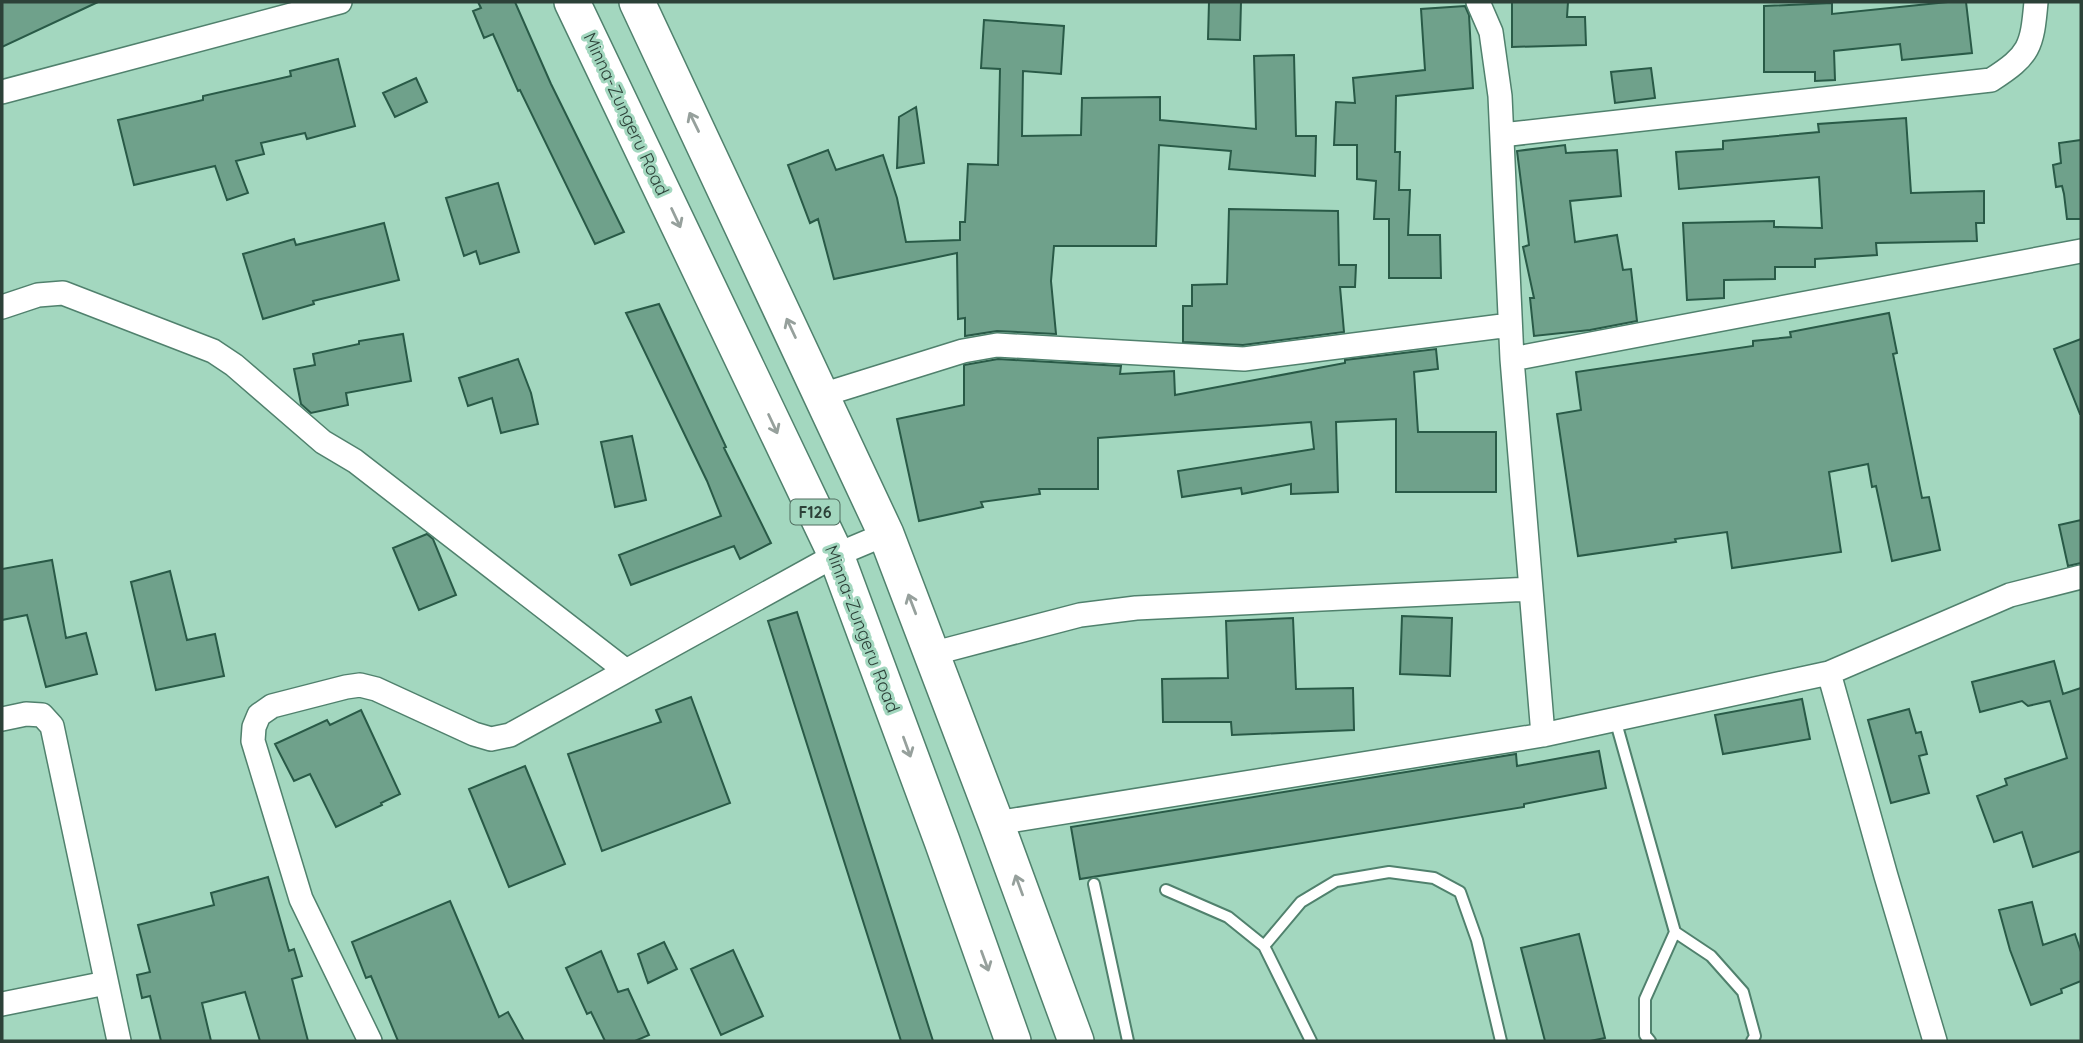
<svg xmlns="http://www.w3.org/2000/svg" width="2083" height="1043" viewBox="0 0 2083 1043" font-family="Quicksand,sans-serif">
<rect width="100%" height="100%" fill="#a3d7bf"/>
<!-- building -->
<path fill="#6fa18b" stroke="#295a47" stroke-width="2" d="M2,2H98L2,47Z
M478,2H515L551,84L624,232L595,244L520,90L518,91L493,34L484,38L473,11L481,8Z
M1209,2H1241L1240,40L1208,39Z
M1512,2H1568L1567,17H1585L1586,45L1512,47Z
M1948,2H1966L1972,53L1902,60L1900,44L1834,51L1835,80L1815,81V72H1764V6L1832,3V14Z
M1465,6L1469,15L1473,88L1396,96L1395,152H1400L1399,190H1410L1408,235H1440L1441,278H1389V219H1374L1376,181L1357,179V145H1334L1336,102L1355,103L1353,78L1425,70L1421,9Z
M984,20L1064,26L1061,74L1023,71L1022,136L1081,135L1082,98L1160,97V120L1256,129L1254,56L1294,55L1296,136H1316L1315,176L1229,169L1231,151L1159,145L1156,246H1054L1051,281L1056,334L997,331L965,336V318L958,319L957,253L834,279L818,219L810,223L788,165L828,150L836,170L883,155L897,198L906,242L960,240V222H965L968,164L998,165L1000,69L981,68Z
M338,59L355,126L307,139L305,133L261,143L264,154L236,161L248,193L227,200L215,166L134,185L118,120L203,100V96L291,76L290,71Z
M1651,68L1655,98L1615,103L1611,72Z
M416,78L427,102L395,117L383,93Z
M916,107L924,163L897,168L899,117Z
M1906,118L1911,193L1984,191V223H1976L1977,241L1876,243L1877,255L1815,259V267H1775V279L1724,280V298L1687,300L1683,223L1774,221V227L1822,228L1819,177L1679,189L1676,152L1723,149V141L1819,132L1818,124Z
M2081,140V219H2067L2064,194L2062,186L2056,187L2053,165L2061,163L2059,143Z
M1565,145L1566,153L1617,150L1621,196L1570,201L1575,242L1617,235L1623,270L1631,269L1637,321L1590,330L1534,336L1530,298H1534L1523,247L1529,245L1517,151Z
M498,183L519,252L480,264L476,251L464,256L446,198Z
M1229,209L1338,211L1339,265H1356L1355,287H1340L1344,332L1243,345L1183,342V306H1192V285L1227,284Z
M384,223L399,280L313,301L314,304L263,319L243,254L294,239L296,245Z
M659,304L726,447L724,448L771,543L740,559L734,546L631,585L619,555L721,516L707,481L626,313Z
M1889,313L1897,353L1893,354L1922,498L1929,497L1940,550L1892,561L1876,486L1872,487L1868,464L1829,472L1841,552L1732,568L1727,532L1675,539L1676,542L1578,556L1557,414L1581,410L1576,372L1753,346V341L1791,337L1790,332Z
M403,334L411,381L346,393L348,405L311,413L301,404L294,369L315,365L313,354L359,344V341Z
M2081,339V414H2080L2054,349Z
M1436,349L1438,369L1414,372L1418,432H1496V492H1396V419L1336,422L1338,492L1291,494V484L1242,494L1241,488L1182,497L1178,471L1314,449L1311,422L1098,438V489H1039L1040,494L981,502L983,507L919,521L897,419L964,405V365L998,359L1121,366L1120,374L1174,371L1175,395L1345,363V360Z
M518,359L531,393L538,424L501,433L492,398L468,406L459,378Z
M632,436L646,500L615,507L601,442Z
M2081,520V563L2068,566L2059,525Z
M427,534L433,539L456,595L419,610L393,548Z
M52,560L66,638L86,633L97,674L46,687L27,615L2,620V569Z
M170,571L187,640L215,634L224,676L156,690L131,582Z
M797,612L933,1041H901L768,621Z
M1402,616L1452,618L1450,676L1400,674Z
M1293,618L1296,689L1353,688L1354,730L1232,735L1231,722H1163L1162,679L1228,678L1226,621Z
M2054,661L2063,694L2081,688V851L2033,867L2022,832L1994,842L1977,796L2007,785L2005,779L2067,758L2050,701L2028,706L2022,701L1980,712L1972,682Z
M691,697L730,803L602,851L568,754L661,722L656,710Z
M1802,699L1810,739L1723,754L1715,715Z
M1909,709L1916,733L1921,732L1927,754L1919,756L1929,793L1891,803L1868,720Z
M361,710L400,794L381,803L382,805L336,827L310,774L294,781L275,744L327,720L330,725Z
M1599,751L1606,788L1524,804V807L1080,879L1071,827L1516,754L1517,766Z
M525,766L565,864L509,887L469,789Z
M268,877L289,951L294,949L302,976L292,979L308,1041H260L245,992L202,1003L211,1041H161L150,996L142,998L137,975L150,972L138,925L214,905L211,893Z
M450,901L499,1017L508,1012L524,1041H398L371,976L366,978L352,942Z
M2032,902L2043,945L2075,934L2081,952V981L2061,989L2062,993L2031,1005L2010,950L1999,910Z
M1579,934L1605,1038L1590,1041H1545L1521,948Z
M664,942L677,969L648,983L638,954Z
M733,950L763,1016L721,1035L691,969Z
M601,951L618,992L628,989L649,1035L635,1041H605L591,1012L587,1014L566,968Z"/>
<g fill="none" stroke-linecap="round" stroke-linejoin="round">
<defs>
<path id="service" d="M1615,719L1675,932L1645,999V1035L1650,1041
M1094,884L1128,1041
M1166,890L1228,917L1264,946L1311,1041
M1675,932L1711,956L1743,992L1755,1036L1752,1041
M1264,946L1301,902L1336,881L1389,872L1434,878L1460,892L1477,940L1501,1041"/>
<path id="minor" d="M1478,2L1491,32L1500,96L1512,359L1543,735
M2,92L340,2
M1502,135L1991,80C2030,55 2032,47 2036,2
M2,307L38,295L63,293L213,351L234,365L323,442L355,461L625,670
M1512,359L2081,251
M822,395L963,351L997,345L1244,359L1510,325
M931,654L1080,615L1136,608L1531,589
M1829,673L1886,876L1935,1041
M2,719L26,714L42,715L52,726L119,1041
M996,823L1543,735L1829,673L2010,595L2081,577
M2,1004L106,983
M370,1041L301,899L253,741L254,727L259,715L272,706L346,687L360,685L376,689L474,734L491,739L510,735L836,555L886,534"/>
<path id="primary" d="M572,2L836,555L942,841L1013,1041
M637,2L886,534L996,823L1076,1041"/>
</defs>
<!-- service casing -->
<use href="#service" stroke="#50816d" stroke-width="14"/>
<!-- minor casing -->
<use href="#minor" stroke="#50816d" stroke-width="26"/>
<!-- primary casing -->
<use href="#primary" stroke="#50816d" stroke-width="38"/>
<!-- service -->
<use href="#service" stroke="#fff" stroke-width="10"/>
<!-- minor -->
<use href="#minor" stroke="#fff" stroke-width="23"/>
<!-- primary -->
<use href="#primary" stroke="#fff" stroke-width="35"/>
</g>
<!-- one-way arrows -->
<defs><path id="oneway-shaft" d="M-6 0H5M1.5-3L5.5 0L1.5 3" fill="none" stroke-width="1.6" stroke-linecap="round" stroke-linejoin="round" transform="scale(1.75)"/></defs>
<g stroke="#96a09c">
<use href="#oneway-shaft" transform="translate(694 122) rotate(-116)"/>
<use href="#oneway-shaft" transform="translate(676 218) rotate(65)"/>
<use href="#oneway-shaft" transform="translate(791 328) rotate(-115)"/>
<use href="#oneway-shaft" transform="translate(773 424) rotate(65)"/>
<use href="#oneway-shaft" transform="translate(912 604) rotate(-111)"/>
<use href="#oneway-shaft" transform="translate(907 747) rotate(70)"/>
<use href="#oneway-shaft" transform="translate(1019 885) rotate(-110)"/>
<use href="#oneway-shaft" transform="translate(985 961) rotate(70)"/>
</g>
<g text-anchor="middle" stroke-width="6" stroke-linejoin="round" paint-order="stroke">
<!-- shield labels -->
<rect fill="#a3d7bf" stroke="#506e60" stroke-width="2" x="790.5" y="499.5" width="49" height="25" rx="5"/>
<g font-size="16" font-weight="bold" fill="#2c4138">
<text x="815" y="518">F126</text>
</g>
<!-- street labels -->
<g font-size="18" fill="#2c4138" stroke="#a3d7bf">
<text transform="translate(626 114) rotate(65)" y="6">Minna-Zungeru Road</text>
<text transform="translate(862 629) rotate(69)" y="6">Minna-Zungeru Road</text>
</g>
</g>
<!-- border -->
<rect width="2083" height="1043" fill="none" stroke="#2c4138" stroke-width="7"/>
</svg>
